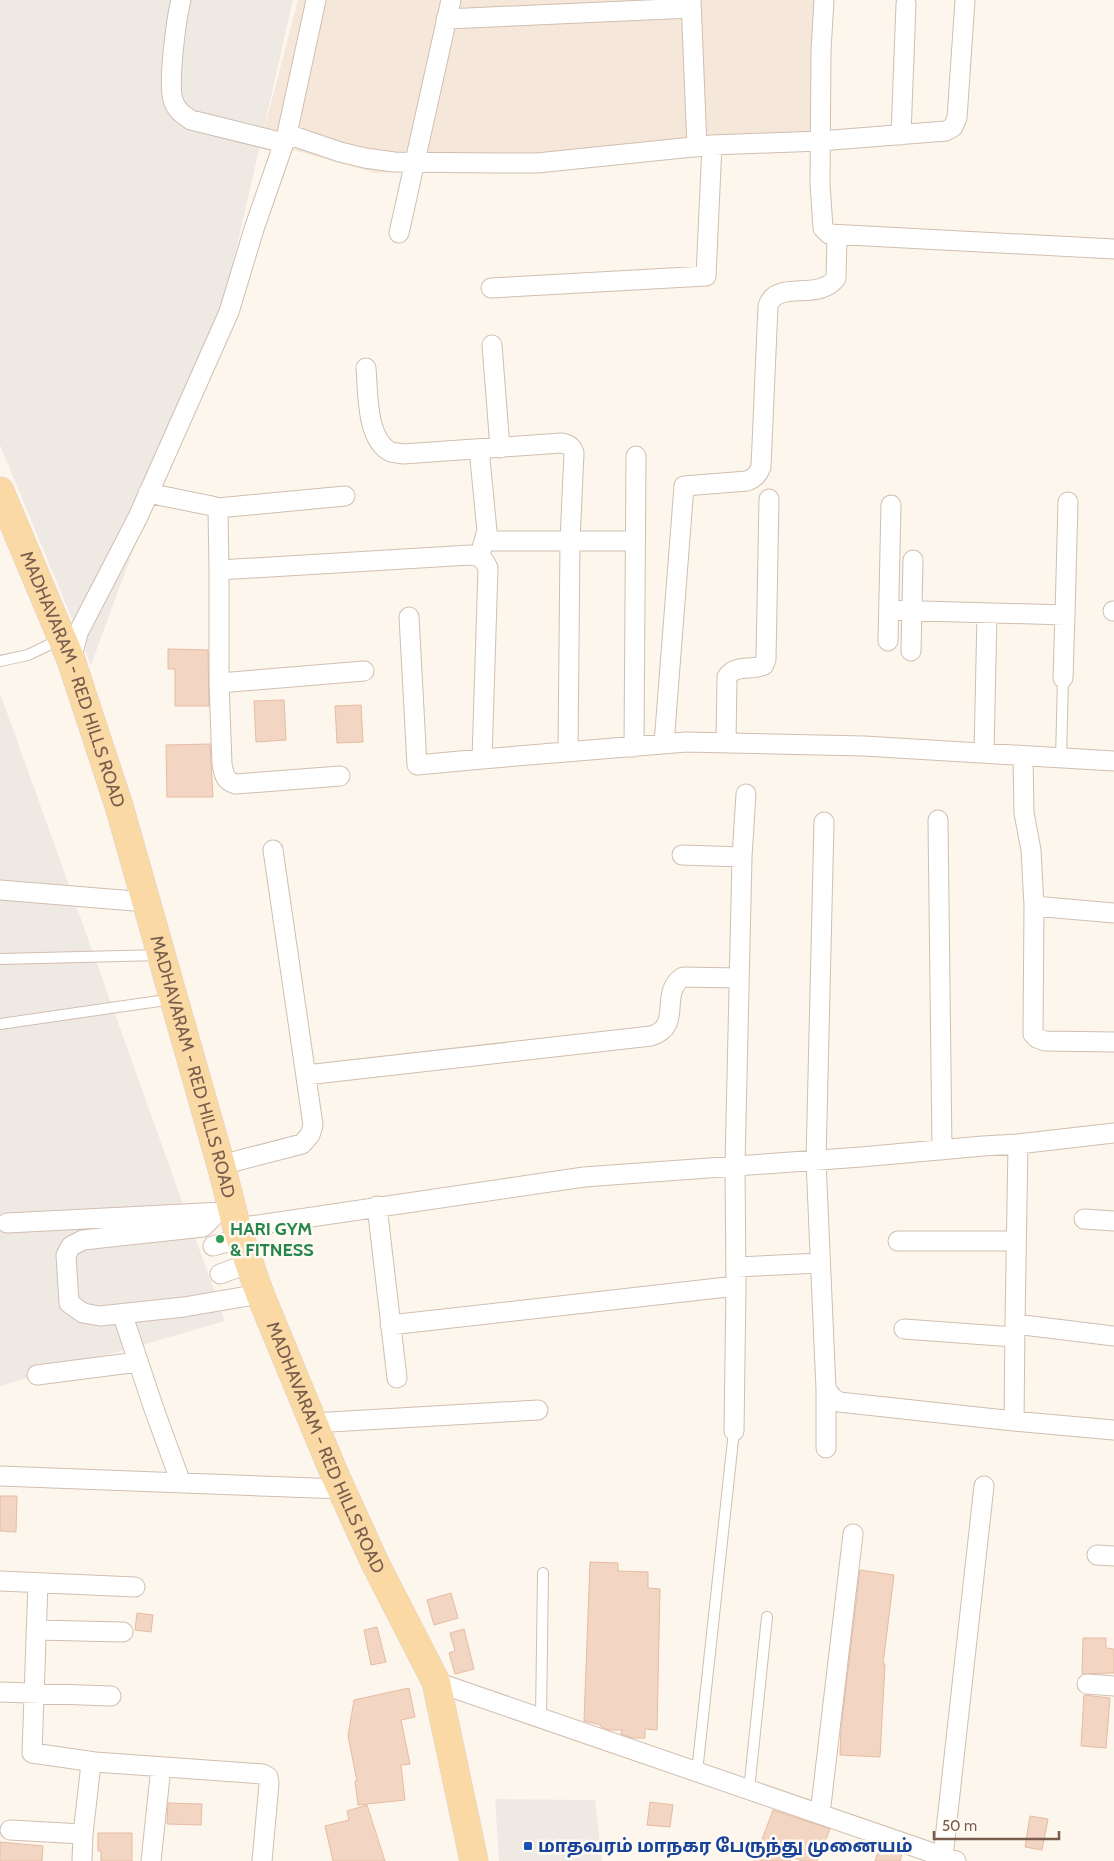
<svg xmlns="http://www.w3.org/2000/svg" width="1114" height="1861" viewBox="0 0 1114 1861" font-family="Cabin,'Noto Sans Tamil',sans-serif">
<rect width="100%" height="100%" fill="#fdf6ec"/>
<!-- residential -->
<path fill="#f5e8da" d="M298,0H833L820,138L505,166L375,173L261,141Z"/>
<!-- industrial -->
<path fill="#efe9e4" d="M0,0H293L224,303L91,665L0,445Z
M0,693L225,1321L0,1386Z
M495,1799L595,1800L602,1861H499Z"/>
<!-- building -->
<path fill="#f3d5c3" stroke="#e6bba3" d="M168,649L208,650L209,706H175V669H168Z
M284,700L286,740L256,742L254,701Z
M361,705L363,742L337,743L335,706Z
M210,744L213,797H167L166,745Z
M0,1496H17L16,1532L0,1531Z
M590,1562L618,1563V1571L648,1572V1588L660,1589L657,1730L645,1729V1738H632L621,1734L622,1730H610L601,1727V1725L584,1721Z
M860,1570L894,1575L883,1664H885L880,1757L840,1755L841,1728Z
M451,1593L458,1618L434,1625L427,1600Z
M137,1613L153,1615L151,1632L135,1630Z
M377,1627L386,1662L371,1665L364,1630Z
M464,1629L474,1669L455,1674L449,1653L455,1651L450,1633Z
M1083,1638H1106V1648L1114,1649V1673L1082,1674Z
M409,1688L415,1717L401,1720L410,1764L401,1765L405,1800L358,1805L355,1781H357L348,1736L354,1700Z
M1084,1695L1110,1698L1106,1748L1081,1746Z
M650,1802L673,1805L670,1827L647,1825Z
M168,1803L202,1804L201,1825L167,1824Z
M367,1805L385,1861H333L325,1826L349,1820L347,1811Z
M773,1810L830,1829L817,1861H802L792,1857L790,1861H754Z
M1030,1816L1048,1819L1042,1850L1025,1847Z
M98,1833H132V1861H101V1851H98Z
M0,1842L43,1846L42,1861H0Z
M880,1847L902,1854L900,1861H875Z"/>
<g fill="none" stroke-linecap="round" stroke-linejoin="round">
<defs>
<path id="service" d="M0,661L28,655L61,639
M1061,759L1063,678
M0,959L161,955
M0,1024L173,999
M541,1718L543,1573
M697,1772L734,1431
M749,1790L767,1617"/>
<path id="minor" d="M181,0C176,20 168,82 173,100C176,110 183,115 191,120L284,143
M691,0L697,147
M824,0L821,51L820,184L823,228L829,234L1114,249
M446,19L691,8
M287,134L340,152L365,158L394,162L496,163H537L712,145L820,141L946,131L953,127L957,118L965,0
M901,135L906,4
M399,233L451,0
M491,288L706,276L712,145
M492,345L500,448
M366,368C368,392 366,440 391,452C394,453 399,453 403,454L561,443C568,444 572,446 574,453L570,541L568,752
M479,449L487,531L481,551
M148,493L212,506L218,508L219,570L470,555C480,556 484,559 488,568L482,759L686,742L864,746L1114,761
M218,508L345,496
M486,541H634
M219,570V683L222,764C224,775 225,781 236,784L340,776
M889,610L1065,615L1068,502
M1113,611H1114
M409,617L417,765L482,759
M888,641L891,505
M911,651L913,560
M71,660L78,633L138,517L229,312L254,229L287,134L316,0
M1063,678L1065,615
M219,683L364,671
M726,743L727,677C735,664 752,671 764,665L766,659L769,499
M664,744L684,486L747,481C755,478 758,474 761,467L768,306C776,279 819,302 836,278L837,236
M634,747L636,456
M984,753L987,614
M1023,757L1024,813L1031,850L1034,906L1114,913
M938,820L942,1150
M824,822L816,1161L826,1389L833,1398L839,1402L1014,1421
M682,855L742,857L735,1165L736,1286L734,1431
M742,857L746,794
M0,890L146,902
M1034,906L1033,1034L1037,1038L1045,1041L1114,1042
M306,1075L651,1036C684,1026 658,993 683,977L739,978
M221,1165L302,1144L310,1135L313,1125L273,850
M377,1206L397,1378
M218,1212L203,1227L83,1240L71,1246L66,1255L69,1303L83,1313L100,1316L184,1307L260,1294
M1084,1219L1114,1221
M7,1223L223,1212
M237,1228L584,1177L861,1157L983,1146L1018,1144L1114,1133
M898,1241H1016
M213,1246L241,1238
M736,1267L820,1263
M220,1274L250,1263
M125,1322L154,1409L181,1483
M1015,1324L1018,1144
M390,1325L736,1286
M904,1329L1014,1337
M1114,1336L1015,1324L1014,1421L1114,1430
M37,1375L138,1362
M826,1389V1448
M313,1423L538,1410
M0,1476L341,1489
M1097,1555L1114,1556
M0,1581L135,1587
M38,1583L32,1753L95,1762
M36,1630L123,1632
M436,1682L956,1861
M1087,1684L1114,1686
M0,1692L111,1696
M820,1814L853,1534
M10,1830L83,1834L91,1764L95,1762L263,1774L268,1777L269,1784L262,1861
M943,1857L984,1486
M82,1861L83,1834
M151,1861L161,1767"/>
<g id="primary">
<path id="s1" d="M0,491L71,660L119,806L221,1165L237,1228L260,1294L334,1473L375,1563L436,1682L474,1861"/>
</g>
</defs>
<!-- service casing -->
<use href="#service" stroke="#d1beb0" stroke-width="12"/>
<!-- minor casing -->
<use href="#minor" stroke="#d1beb0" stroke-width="21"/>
<!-- primary casing -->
<use href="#primary" stroke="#dad1cd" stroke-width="29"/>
<!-- service -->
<use href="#service" stroke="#fff" stroke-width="10"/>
<!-- minor -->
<use href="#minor" stroke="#fff" stroke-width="19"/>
<!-- primary -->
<use href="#primary" stroke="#fbd9a5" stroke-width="28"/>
</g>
<!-- markers -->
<circle fill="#2e9e5b" stroke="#fffaf3" stroke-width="2" cx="220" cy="1239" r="5"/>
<rect fill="#1a4fb4" stroke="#fffaf3" stroke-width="2" x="523" y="1841" width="10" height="10" rx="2.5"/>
<g text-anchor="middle" stroke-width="5" stroke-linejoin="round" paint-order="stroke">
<!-- street labels -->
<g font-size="18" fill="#7a5c4d" stroke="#fffaf3">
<text dy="6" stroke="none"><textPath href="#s1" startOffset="202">MADHAVARAM - RED HILLS ROAD</textPath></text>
<text dy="6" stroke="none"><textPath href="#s1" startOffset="608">MADHAVARAM - RED HILLS ROAD</textPath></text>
<text dy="6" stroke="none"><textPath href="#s1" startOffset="1012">MADHAVARAM - RED HILLS ROAD</textPath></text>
</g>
<!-- leisure labels -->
<g font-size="18" font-weight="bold" fill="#27864d" stroke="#fffaf3" text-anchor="start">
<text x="230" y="1235">HARI GYM<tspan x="230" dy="21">&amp; FITNESS</tspan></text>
</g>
<!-- transit labels -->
<g font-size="18" font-weight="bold" fill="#164399" stroke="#fffaf3" text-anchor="start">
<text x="538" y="1852">மாதவரம் மாநகர பேருந்து முனையம்</text>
</g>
</g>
<!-- scale -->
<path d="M934 1831v8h125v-8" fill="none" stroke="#7a5c4d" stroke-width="2.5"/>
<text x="942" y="1831" font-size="15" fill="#7a5c4d" stroke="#fffaf3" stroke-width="4" paint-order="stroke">50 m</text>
</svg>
